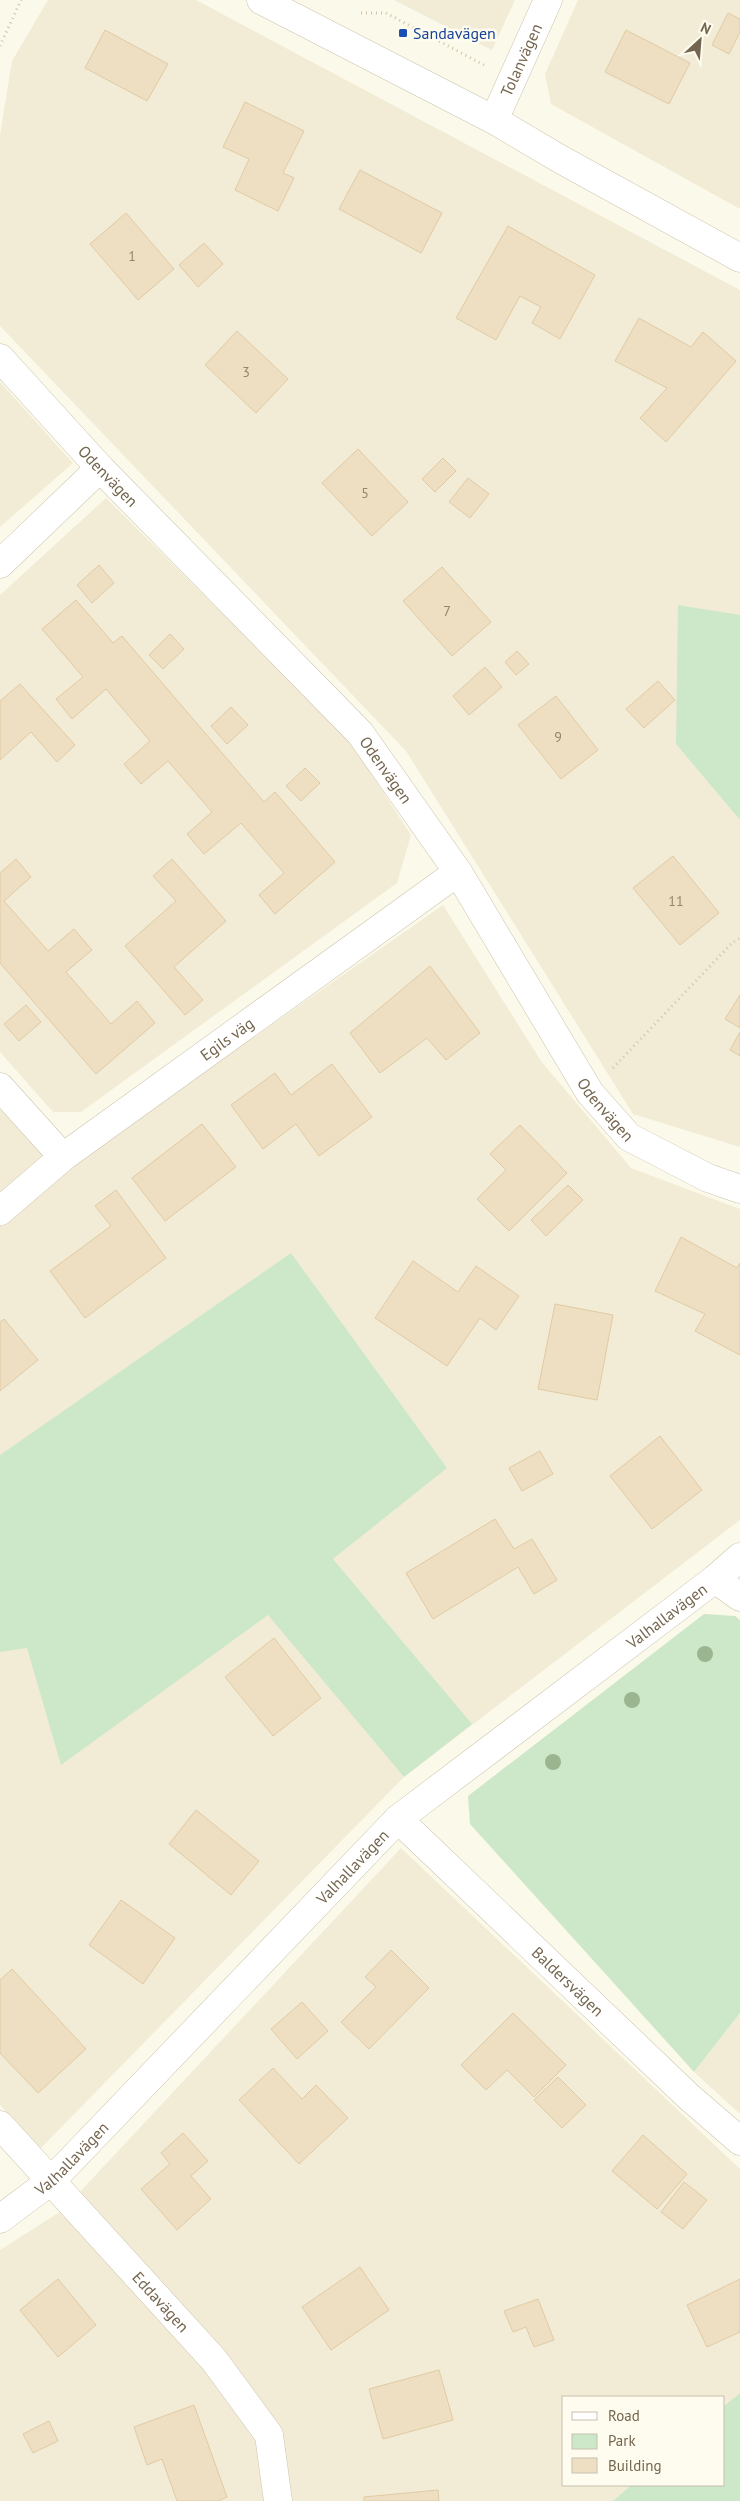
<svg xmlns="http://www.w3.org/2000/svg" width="740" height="2501" viewBox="0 0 740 2501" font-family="'PT Sans',sans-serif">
<rect width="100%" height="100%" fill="#fbf9e9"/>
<!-- residential -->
<path fill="#f2ecd7" d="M48,0H196L740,290V1147L633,1114L406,751L0,326V135L12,61Z
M394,0H515L492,50Z
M578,0H740V209L551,104L545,74Z
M0,382L73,463L0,527Z
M106,498L348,738L411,835L397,883L81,1112H53L0,1052V595Z
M443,905L541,1061L631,1168L740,1209V1520L404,1777L40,2149L0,2105V1093L71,1165Z
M401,1848L740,2169V2393L724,2406V2397H564V2485H631L613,2501H0V2250L63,2210Z
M740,2013V2114L694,2072Z"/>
<!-- green -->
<path fill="#cde8c8" d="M678,605L740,615V820L676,744Z
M291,1253L447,1468L333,1559L472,1724L404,1777L268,1615L61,1765L27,1648L0,1652V1455Z
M704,1614L735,1616L740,1620V2013L694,2072L470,1824L468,1796Z
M740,2393V2501H613L631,2485H724V2406Z"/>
<!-- building -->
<path fill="#efdfc2" stroke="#e0caa3" d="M728,13L740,19V32L729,54L712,45Z
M105,30L168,64L147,101L85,68Z
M626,30L690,63L669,104L605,72Z
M245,102L304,131L283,173L294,178L278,211L235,190L249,159L223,147Z
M360,170L442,213L421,253L339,209Z
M126,213L174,269L138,300L90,244Z
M508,226L595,275L560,339L532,323L541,307L520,296L496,340L456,318Z
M204,243L223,264L198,287L179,265Z
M639,318L691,347L703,332L736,361L666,442L640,418L667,388L615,361Z
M237,331L288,379L256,413L205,365Z
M358,449L408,502L372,536L322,483Z
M443,458L456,471L435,492L422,479Z
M468,478L489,494L470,518L449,502Z
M99,565L114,583L92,603L77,585Z
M442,567L491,622L452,656L403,601Z
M76,600L113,643L122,636L264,802L275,792L335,862L275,914L259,895L284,873L241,823L204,854L187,834L212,812L168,761L141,784L124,764L150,741L106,689L72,719L56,699L83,677L42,629Z
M170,634L184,649L163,669L149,655Z
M517,651L529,664L516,675L505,662Z
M485,667L502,687L469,715L453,696Z
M658,681L675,700L644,728L626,709Z
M20,684L75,745L57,762L31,732L0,760V701Z
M556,696L598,750L561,779L518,725Z
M231,707L248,725L227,744L211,726Z
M305,768L320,783L301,801L286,786Z
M673,856L719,913L680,945L633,888Z
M16,859L31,877L4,901L48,951L74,929L92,950L66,972L111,1024L137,1001L155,1023L96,1074L0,963V873Z
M172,859L226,921L174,967L203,1000L185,1015L125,946L176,901L153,876Z
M430,966L480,1033L446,1060L427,1038L380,1073L350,1033Z
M740,995V1028L725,1019Z
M26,1005L41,1022L19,1041L4,1024Z
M740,1032V1056L730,1050Z
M332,1064L372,1117L319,1156L296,1124L263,1149L231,1105L275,1073L291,1095Z
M202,1124L236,1167L165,1221L132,1178Z
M520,1125L567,1173L509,1231L477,1199L506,1170L490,1154Z
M568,1185L583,1200L546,1236L531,1220Z
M116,1190L166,1258L85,1318L50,1271L111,1226L95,1206Z
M681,1237L737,1268L740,1263V1355L695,1331L705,1314L655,1291Z
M413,1261L458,1292L476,1266L519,1296L496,1330L480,1318L447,1366L375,1318Z
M555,1304L613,1315L597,1400L538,1389Z
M4,1319L38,1360L0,1391V1322Z
M660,1436L702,1490L652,1529L610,1476Z
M540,1451L553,1474L522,1491L509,1468Z
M495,1519L514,1549L532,1539L557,1580L534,1594L518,1567L433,1619L406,1573Z
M274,1638L321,1698L273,1736L225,1677Z
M196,1810L259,1861L231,1895L169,1844Z
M121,1900L175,1938L143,1984L89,1945Z
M391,1950L429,1988L369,2049L341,2022L376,1987L365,1977Z
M12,1969L86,2049L38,2093L0,2053V1980Z
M302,2002L328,2031L297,2059L271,2029Z
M513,2013L566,2065L534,2097L507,2070L486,2090L461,2065Z
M273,2068L302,2099L316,2085L348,2118L299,2164L239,2100Z
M558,2077L586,2105L562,2128L534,2100Z
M183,2133L208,2161L191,2176L211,2199L177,2230L141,2189L170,2164L161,2153Z
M643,2135L687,2174L657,2209L612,2171Z
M684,2182L707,2200L683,2229L661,2212Z
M360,2267L389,2310L331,2350L302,2307Z
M58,2279L96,2325L58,2357L20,2310Z
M740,2279V2332L707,2347L687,2305Z
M538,2299L554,2340L534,2347L526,2327L513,2332L504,2311Z
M439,2370L453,2420L383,2439L369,2389Z
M194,2405L227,2497L218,2501H177L162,2459L147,2465L134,2427Z
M49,2421L58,2441L33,2453L23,2434Z
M438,2490L439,2501H364V2497Z"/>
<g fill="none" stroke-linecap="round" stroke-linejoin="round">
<defs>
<g id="minor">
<path id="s1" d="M494,120L548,0"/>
<path id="s2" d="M0,358L100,468L360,733L458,872L590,1093L629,1137L708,1178L740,1189"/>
<path d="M0,564L100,468"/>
<path d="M0,1087L63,1157"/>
<path id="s3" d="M0,1211L63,1157L458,872"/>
<path d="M715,1579L740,1597"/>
<path id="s4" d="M398,1819L688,2096L740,2141"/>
<path id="s5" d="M0,2125L214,2360L269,2435L278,2501"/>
<path id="s6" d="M0,2219L52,2180L398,1819L715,1579L740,1557"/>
</g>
<path id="tertiary" d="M261,0L494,120L560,159L740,258"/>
</defs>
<!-- minor casing -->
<use href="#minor" stroke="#cdc4af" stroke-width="29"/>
<!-- tertiary casing -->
<use href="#tertiary" stroke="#cdc4af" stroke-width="29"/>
<!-- path -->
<path stroke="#d4c3a5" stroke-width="3" stroke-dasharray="1 4" stroke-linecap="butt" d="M361,13H386L484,65
M0,46L21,0
M613,1068L732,943L740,938"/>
<!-- minor -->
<use href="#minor" stroke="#fff" stroke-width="28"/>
<!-- tertiary -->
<use href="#tertiary" stroke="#fff" stroke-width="28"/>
</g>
<!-- trees -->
<g fill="#9bb591">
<circle cx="705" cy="1654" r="8"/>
<circle cx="632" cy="1700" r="8"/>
<circle cx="553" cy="1762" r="8"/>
</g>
<!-- markers -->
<rect fill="#1a4fb4" stroke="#fefcef" stroke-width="2" x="398" y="28" width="10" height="10" rx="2.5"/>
<g text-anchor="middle" stroke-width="5" stroke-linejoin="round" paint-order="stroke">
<!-- number labels -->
<g font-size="14" fill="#93846b">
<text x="132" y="261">1</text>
<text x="246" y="377">3</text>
<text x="365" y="498">5</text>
<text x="447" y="616">7</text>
<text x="558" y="742">9</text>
<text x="676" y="906">11</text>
</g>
<!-- transit labels -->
<g font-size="16" fill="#164399" stroke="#fefcef" text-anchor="start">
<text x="413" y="39">Sandavägen</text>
</g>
<!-- street labels -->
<g font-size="16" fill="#74654e" stroke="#fefcef">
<text dy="6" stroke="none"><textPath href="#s1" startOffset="66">Tolanvägen</textPath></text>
<text dy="6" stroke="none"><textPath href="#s2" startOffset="160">Odenvägen</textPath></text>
<text dy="6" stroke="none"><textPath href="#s2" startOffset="565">Odenvägen</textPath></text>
<text dy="6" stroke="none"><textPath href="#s3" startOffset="285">Egils väg</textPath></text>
<text dy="6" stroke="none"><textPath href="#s2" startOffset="970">Odenvägen</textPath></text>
<text dy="6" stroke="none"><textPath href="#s6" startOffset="902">Valhallavägen</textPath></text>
<text dy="6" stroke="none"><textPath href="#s6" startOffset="499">Valhallavägen</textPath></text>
<text dy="6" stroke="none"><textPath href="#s4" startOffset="235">Baldersvägen</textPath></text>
<text dy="6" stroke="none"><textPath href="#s6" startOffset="94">Valhallavägen</textPath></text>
<text dy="6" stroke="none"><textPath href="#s5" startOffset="239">Eddavägen</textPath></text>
</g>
</g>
<!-- legend -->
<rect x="562" y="2396" width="162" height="90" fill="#fefcef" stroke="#c7c0af"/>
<rect x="572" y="2412" width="25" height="8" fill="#ffffff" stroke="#c7c0af"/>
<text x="608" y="2421" font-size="15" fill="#74654e">Road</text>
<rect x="572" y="2434" width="25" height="15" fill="#cde8c8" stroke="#c7c0af"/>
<text x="608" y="2446" font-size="15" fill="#74654e">Park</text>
<rect x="572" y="2458" width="25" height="15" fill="#efdfc2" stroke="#c7c0af"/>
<text x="608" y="2471" font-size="15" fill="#74654e">Building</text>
<!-- north arrow -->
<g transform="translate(700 40) rotate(26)" stroke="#fefcef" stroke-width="4" paint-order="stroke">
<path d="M0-4L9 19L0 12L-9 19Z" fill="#74654e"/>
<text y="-8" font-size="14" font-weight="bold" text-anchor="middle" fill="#74654e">N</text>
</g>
</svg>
